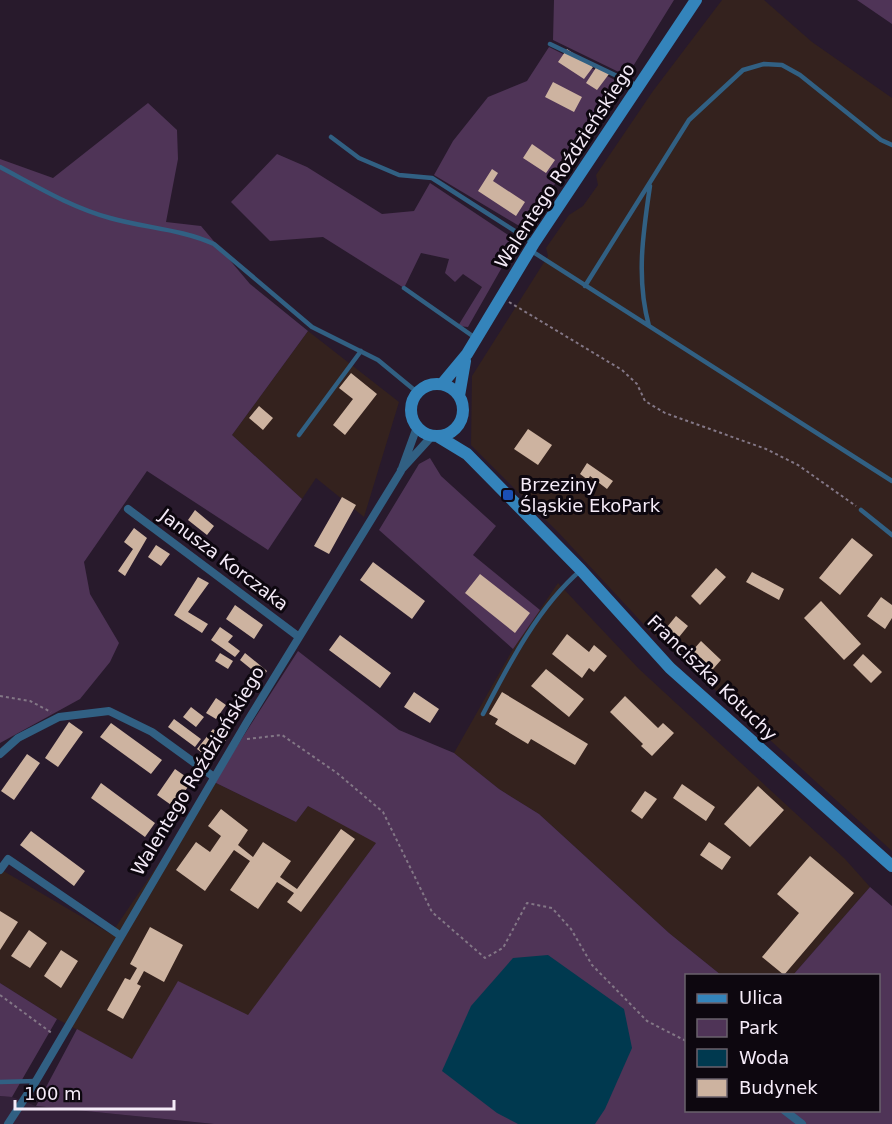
<svg xmlns="http://www.w3.org/2000/svg" width="892" height="1124" viewBox="0 0 892 1124" font-family="'DejaVu Sans',sans-serif">
<rect width="100%" height="100%" fill="#281a2c"/>
<!-- built -->
<path fill="#332139" d="M0,1096L12,1097L36,1106L214,1124H0Z"/>
<!-- industrial -->
<path fill="#34221e" d="M722,0H764L812,42L892,98V851L648,629L558,532L471,445L472,376L548,256L546,248L569,215L583,206L598,185L596,175L653,91Z
M308,331L399,402L364,517L316,478L302,499L232,435Z
M558,583L639,669L845,859L870,887L793,975H721L669,933L539,814L499,789L454,753L513,649Z
M214,782L296,822L308,806L377,842L248,1016L132,1059L57,1019L0,983V869L111,934Z"/>
<!-- green -->
<path fill="#4f3457" d="M554,0H674L627,76L553,40Z
M857,0H892V24Z
M549,47L619,82L526,230L434,175L453,141L488,97L527,81Z
M148,103L177,130L178,159L166,222L201,226L250,284L308,331L232,435L302,499L268,550L147,471L84,562L90,594L119,643L110,662L80,699L0,743V159L53,178Z
M277,154L307,167L382,214L414,211L430,183L517,241L468,327L458,326L482,287L463,274L455,282L445,273L449,259L421,253L404,288L323,237L270,241L231,202Z
M430,458L441,476L496,526L473,555L540,610L513,649L379,530L419,464Z
M298,651L399,730L454,753L499,789L539,814L669,933L721,975L686,976V1110H878V976L793,975L870,887L892,906V1124H214L36,1106L77,1029L132,1059L178,981L248,1015L376,843L308,806L296,822L214,782Z
M0,983L57,1019L12,1097L0,1096Z"/>
<!-- water -->
<path fill="#00394f" d="M548,955L624,1009L632,1048L605,1109L595,1124H518L497,1113L442,1071L471,1006L513,958Z"/>
<!-- building -->
<path fill="#cdb3a0" d="M567,49L593,67L584,79L558,62Z
M597,66L609,74L597,90L586,83Z
M553,82L582,97L574,112L545,97Z
M532,144L555,160L546,173L523,158Z
M492,169L498,173L493,181L525,202L516,216L478,191Z
M351,373L377,394L345,435L333,425L353,399L339,388Z
M259,406L273,418L263,430L249,418Z
M528,429L552,445L538,465L514,449Z
M587,463L613,481L607,489L590,476L588,480L580,474Z
M342,497L356,505L329,554L314,546Z
M195,510L214,526L207,535L188,520Z
M134,528L147,538L125,576L118,571L133,549L124,542Z
M852,538L873,555L840,595L819,578Z
M156,545L170,554L161,566L148,557Z
M373,562L425,601L412,619L360,580Z
M716,568L726,577L700,605L691,596Z
M752,572L784,589L779,600L746,582Z
M480,574L530,613L515,633L465,593Z
M198,577L209,583L188,612L208,624L202,633L174,615Z
M881,597L892,605V618L885,629L867,616Z
M821,601L861,644L844,660L804,618Z
M235,605L263,625L254,639L226,619Z
M676,616L688,626L675,642L663,632Z
M220,627L233,636L228,642L240,651L235,657L211,640Z
M567,634L589,652L594,645L607,656L594,672L589,668L582,678L552,654Z
M340,635L391,673L380,688L329,650Z
M701,641L721,660L706,677L686,658Z
M220,653L233,661L228,669L215,661Z
M245,653L267,671L262,678L240,660Z
M863,654L882,672L871,683L853,665Z
M546,669L584,699L569,717L531,686Z
M414,692L439,709L430,723L404,707Z
M502,692L588,744L575,765L531,739L528,744L495,724L498,719L489,714Z
M625,696L658,728L663,723L674,733L652,756L641,746L643,744L610,712Z
M216,698L226,705L216,719L206,713Z
M191,707L204,717L196,727L183,717Z
M174,719L201,739L195,747L168,727Z
M69,722L83,732L58,767L45,758Z
M111,723L162,760L151,774L100,737Z
M213,729L226,740L211,760L197,749Z
M27,754L40,763L14,800L1,791Z
M175,769L192,781L174,807L157,795Z
M101,783L155,823L145,837L91,798Z
M682,784L715,807L706,821L673,798Z
M758,786L784,810L750,847L724,824Z
M645,791L657,799L642,819L631,811Z
M221,809L248,830L238,845L253,857L263,842L291,861L280,877L297,889L341,829L355,839L301,912L287,902L294,893L277,882L258,909L230,890L250,861L234,850L205,891L176,870L196,842L210,852L221,836L208,826Z
M31,831L85,871L74,886L20,845Z
M709,842L731,857L722,870L700,855Z
M810,856L854,893L784,975L762,957L799,913L777,894Z
M0,911L18,922L0,950Z
M150,927L183,945L164,982L144,971L137,984L141,986L123,1019L107,1010L125,978L130,980L137,968L130,964Z
M29,930L47,943L30,968L11,956Z
M61,950L78,961L61,988L44,976Z"/>
<g fill="none" stroke-linecap="round" stroke-linejoin="round">
<!-- path -->
<path stroke="#837786" stroke-width="2" stroke-dasharray="3 3" stroke-linecap="butt" d="M509,302L622,370L637,384L645,401L665,413L766,449L798,465L856,506
M0,696L30,701L51,712
M247,739L282,735L337,773L383,812L432,912L485,958L503,948L527,903L552,908L571,929L592,965L647,1021L686,1041
M0,995L53,1034"/>
<!-- lane -->
<path stroke="#316083" stroke-width="4.5" d="M550,44L638,86
M331,137L359,158L399,175L432,178L532,242
M0,167C36,186 70,207 110,218C145,228 181,229 214,244L312,327L378,360L418,393
M530,250L892,481
M585,286L689,120L743,70L764,64L782,65L800,75L881,140L892,145
M404,288L474,337
M649,326C636,279 643,233 650,186
M299,435L361,351
M861,510L892,535
M483,714C509,664 538,607 581,570
M0,1082L36,1081"/>
<!-- street -->
<path stroke="#316083" stroke-width="8" d="M401,470L432,436
M128,509L299,637
M0,754L18,738L59,717L109,711L152,732L214,777
M0,870L8,859L121,936
M784,1110L802,1124
M8,1124L36,1081L247,722L401,471L417,427"/>
<!-- secondary -->
<path stroke="#3484bb" stroke-width="12" d="M411 410a26 26 0 1 1 52 0a26 26 0 1 1-52 0Z
M442,384L467,354L534,243L696,0
M459,396L465,361
M439,437L467,454L581,570L670,668L892,866"/>
</g>
<!-- markers -->
<rect fill="#1a4fb4" stroke="#0d070f" stroke-width="2" x="502" y="489" width="12" height="12" rx="3"/>
<g text-anchor="middle" stroke-width="6" stroke-linejoin="round" paint-order="stroke">
<!-- street labels -->
<g font-size="18" fill="#f5ebf8" stroke="#0d070f">
<text transform="translate(565 166) rotate(-57)" y="6">Walentego Roździeńskiego</text>
<text transform="translate(224 560) rotate(37)" y="6">Janusza Korczaka</text>
<text transform="translate(712 678) rotate(44)" y="6">Franciszka Kotuchy</text>
<text transform="translate(198 771) rotate(-59)" y="6">Walentego Roździeńskiego</text>
</g>
<!-- poi labels -->
<g font-size="18" fill="#f5ebf8" stroke="#0d070f" text-anchor="start">
<text x="520" y="491">Brzeziny<tspan x="520" dy="21">Śląskie EkoPark</tspan></text>
</g>
</g>
<!-- legend -->
<rect x="685" y="974" width="195" height="138" fill="#0d070f" stroke="#6a626c" stroke-width="1.5"/>
<rect x="697" y="994" width="30" height="9" fill="#3484bb" stroke="#6a626c" stroke-width="1.5"/>
<text x="739" y="1004" font-size="18" fill="#f5ebf8">Ulica</text>
<rect x="697" y="1019" width="30" height="18" fill="#4f3457" stroke="#6a626c" stroke-width="1.5"/>
<text x="739" y="1034" font-size="18" fill="#f5ebf8">Park</text>
<rect x="697" y="1049" width="30" height="18" fill="#00394f" stroke="#6a626c" stroke-width="1.5"/>
<text x="739" y="1064" font-size="18" fill="#f5ebf8">Woda</text>
<rect x="697" y="1079" width="30" height="18" fill="#cdb3a0" stroke="#6a626c" stroke-width="1.5"/>
<text x="739" y="1094" font-size="18" fill="#f5ebf8">Budynek</text>
<!-- scale -->
<path d="M15 1100v9h159v-9" fill="none" stroke="#f5ebf8" stroke-width="3"/>
<text x="24" y="1100" font-size="18" fill="#f5ebf8" stroke="#0d070f" stroke-width="4.5" paint-order="stroke">100 m</text>
</svg>
